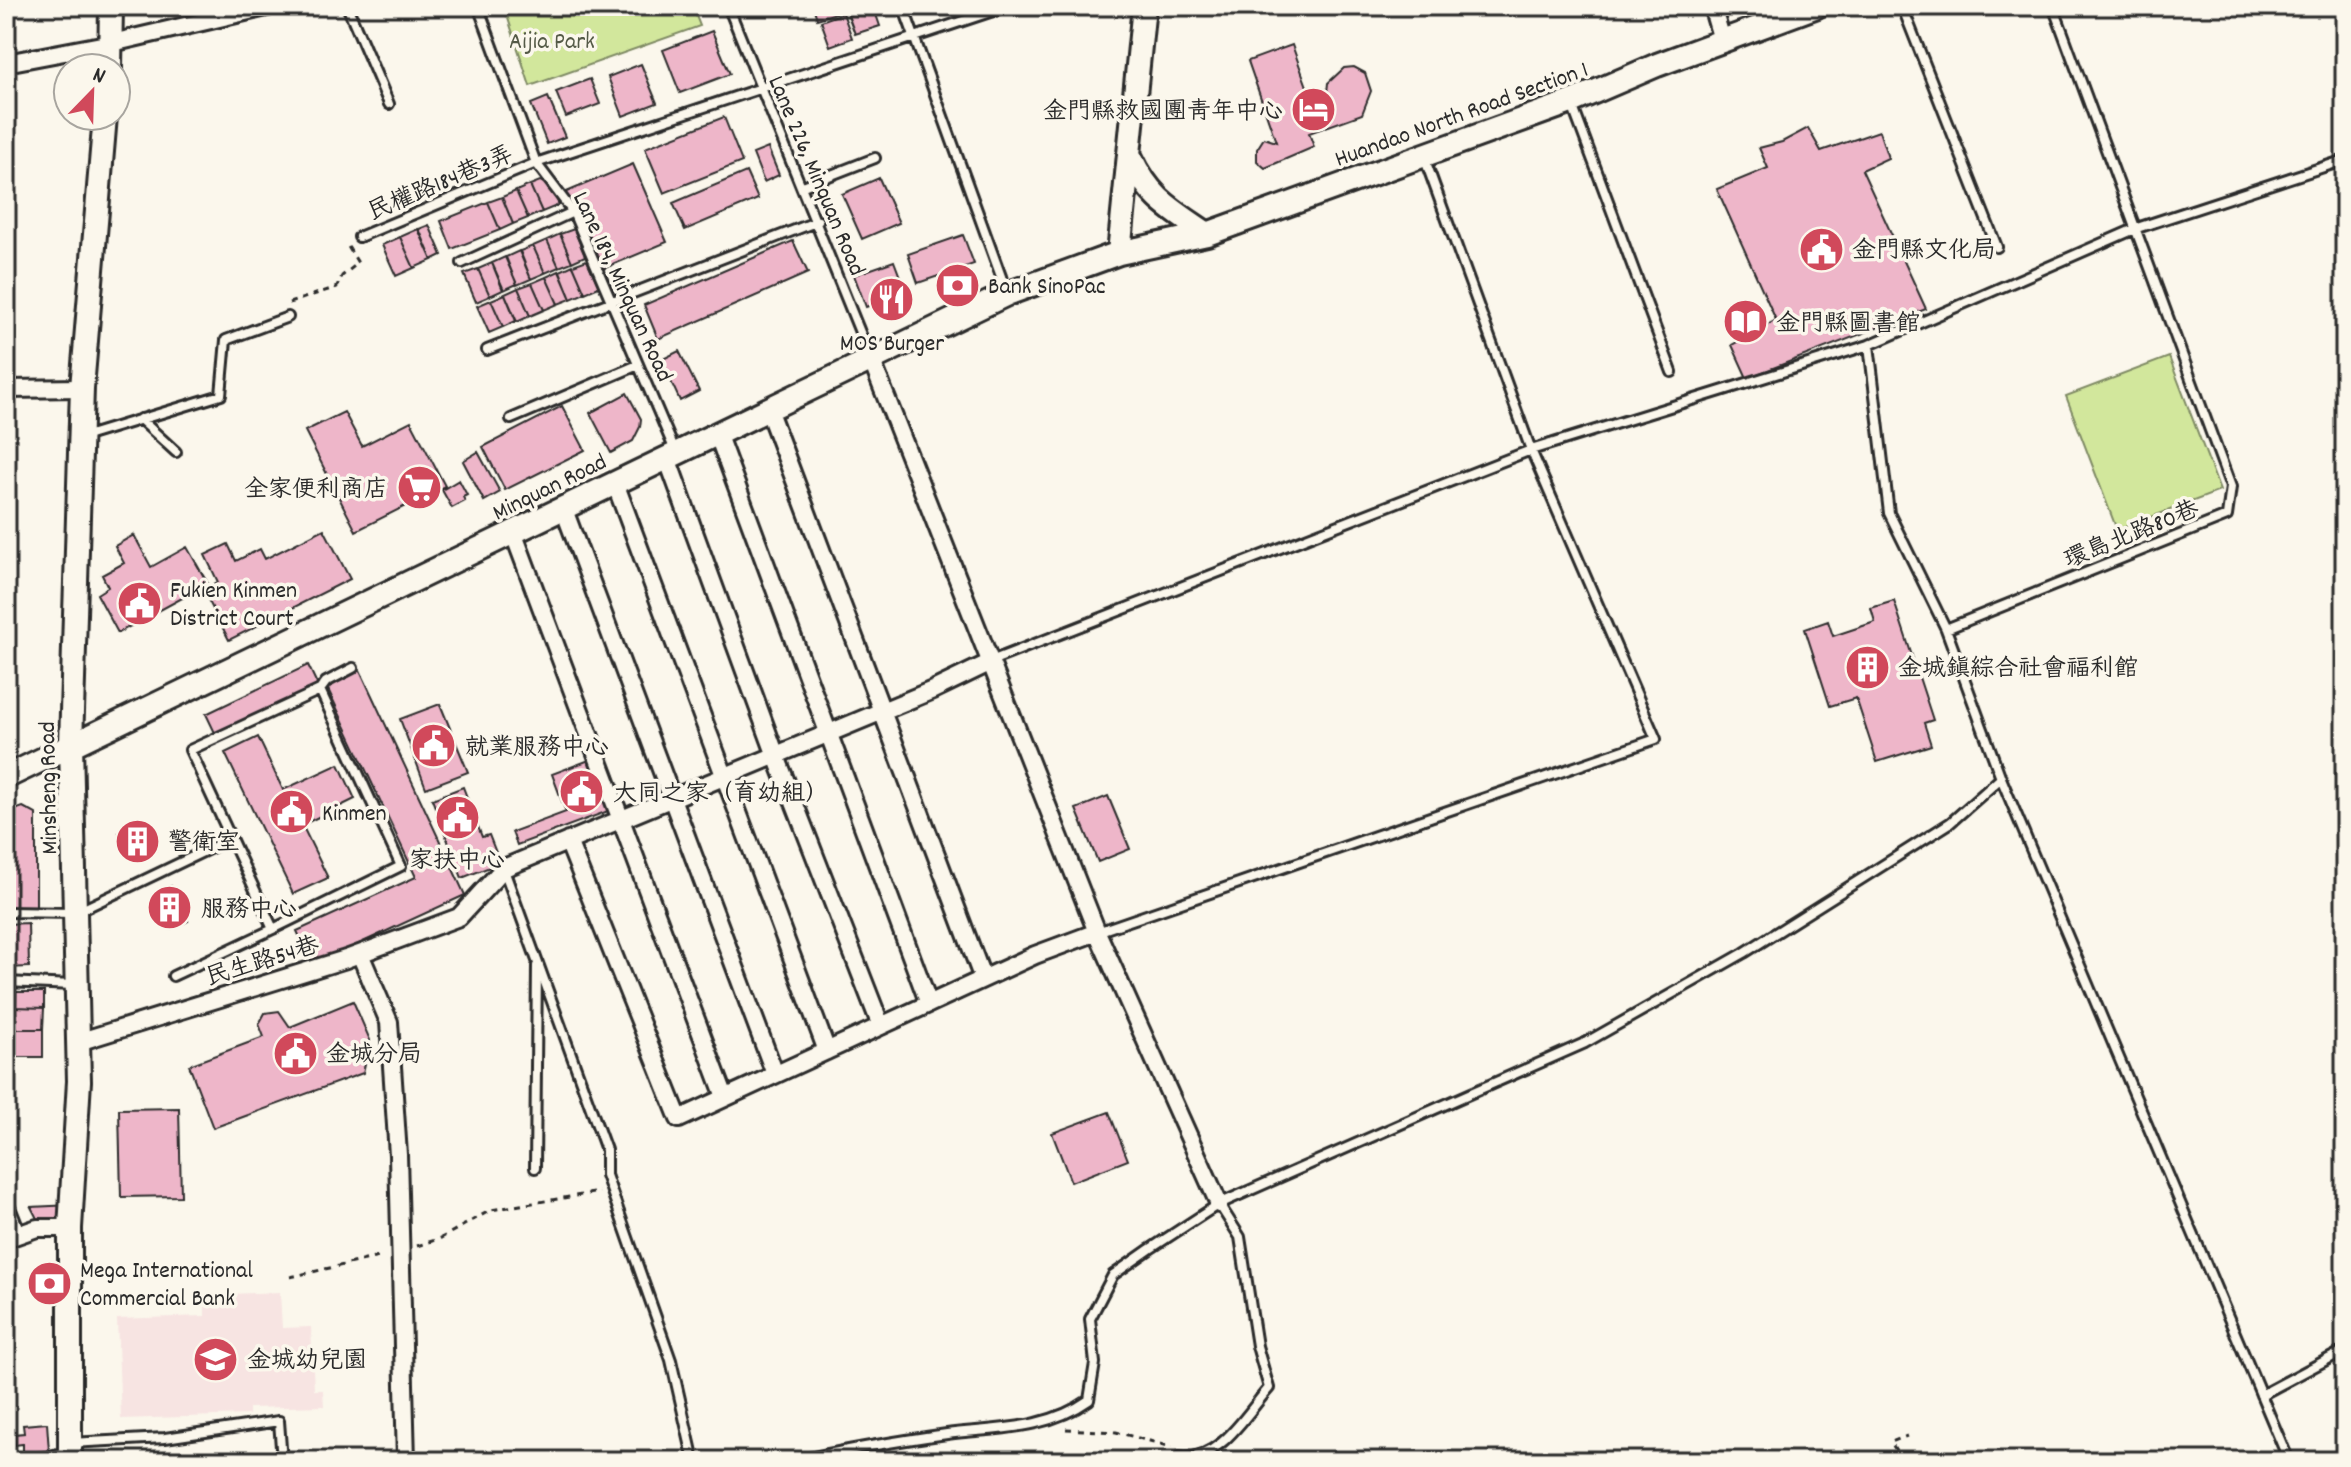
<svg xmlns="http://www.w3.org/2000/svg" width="2351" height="1467" viewBox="0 0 2351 1467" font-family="Dekko,'LXGW WenKai TC',sans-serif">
<rect width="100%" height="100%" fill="#fbf7ec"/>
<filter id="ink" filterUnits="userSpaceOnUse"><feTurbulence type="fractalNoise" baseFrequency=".0125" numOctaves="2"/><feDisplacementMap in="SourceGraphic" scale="16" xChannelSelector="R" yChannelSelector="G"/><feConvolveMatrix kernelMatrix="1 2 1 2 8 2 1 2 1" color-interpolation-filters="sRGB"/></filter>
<g filter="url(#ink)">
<!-- built -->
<path fill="#f7e4e2" d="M280,1292L282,1328L311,1327L314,1390H323L324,1406L249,1408V1415L121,1419L117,1319L205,1316V1295Z"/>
<!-- green -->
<path fill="#d2e79c" stroke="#7e8964" stroke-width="2" d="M504,6H692L700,26L530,86Z
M2169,357L2220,491L2117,530L2066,396Z"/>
<!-- building -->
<path fill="#eeb6c9" stroke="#2b2b2b" stroke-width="2" d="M813,6H851L852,8L817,19Z
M873,6L880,26L855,34L848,15Z
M843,13L852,38L830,46L821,21Z
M712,31L730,74L680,93L663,50Z
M1292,45L1314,106L1326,102L1328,83L1344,68L1354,67L1365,73L1371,91L1362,114L1309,133L1314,147L1265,168L1257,161V149L1264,138L1276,142L1248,61Z
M641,64L657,103L623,116L608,77Z
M590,79L600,104L566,117L556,92Z
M548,97L565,137L547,144L531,104Z
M724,117L742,162L664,193L645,148Z
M1808,128L1821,151L1879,131L1888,158L1862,170L1926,309L1747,378L1732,345L1776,320L1717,189L1768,168L1759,148L1782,142Z
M768,148L779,175L764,182L753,154Z
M633,164L667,242L598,271L564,193Z
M746,172L758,199L685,230L673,203Z
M879,178L899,223L862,239L842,194Z
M540,181L552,188L559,205L542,212L530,185Z
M530,185L542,212L528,218L516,191Z
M516,191L528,218L513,224L502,197Z
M502,197L513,224L500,230L488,202Z
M488,202L500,230L452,249L441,221Z
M429,225L442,255L432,260L419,229Z
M418,229L432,260L414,268L400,237Z
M574,229L585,256L572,262L560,234Z
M560,234L572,262L559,267L547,240Z
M963,235L974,264L918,283L908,254Z
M400,237L414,268L396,276L382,245Z
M547,240L559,267L545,273L533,246Z
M793,241L808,273L658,339L644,305Z
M533,246L545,273L531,279L520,251Z
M519,251L531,279L517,285L506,257Z
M505,257L517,284L504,290L492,263Z
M587,260L599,287L585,293L573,265Z
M894,261L906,293L866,307L854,275Z
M492,263L503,290L490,296L478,269Z
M573,265L585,293L571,299L560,271Z
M478,269L490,296L476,302L464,274Z
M559,271L571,299L558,304L546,277Z
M546,277L558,304L544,310L532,283Z
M532,283L544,310L530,316L518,288Z
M518,288L530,316L517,322L505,294Z
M505,294L516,321L503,327L491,300Z
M491,300L503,327L489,333L477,306Z
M679,351L699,391L680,401L661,360Z
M627,393L641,419L640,427L633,441L611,453L590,413Z
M562,406L585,450L505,490L483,447Z
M344,412L362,446L411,421L445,486L356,531L305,431Z
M478,452L500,492L484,501L463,461Z
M459,480L467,495L463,497L465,501L452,508L442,490Z
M324,529L350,579L229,640L203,590L218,582L205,555L228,544L236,561L260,549L265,559Z
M134,535L151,567L187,547L208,584L118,633L97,594L108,587L102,575L124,563L115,546Z
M1894,601L1933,720L1924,723L1931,745L1877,762L1856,698L1830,706L1805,629L1828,621L1833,636L1875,622L1871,608Z
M308,665L318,686L216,735L206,714Z
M360,670L465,895L313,965L297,931L416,877L326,685Z
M440,704L468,772L426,788L400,719Z
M258,737L283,790L339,764L355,799L302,825L328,878L293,894L225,753Z
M592,759L611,810L517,845L512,832L566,812L552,774Z
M463,787L482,837L489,835L500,863L462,878L432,799Z
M1108,796L1130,849L1098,862L1076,809Z
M23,807L36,814V908H6V813Z
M142,822L155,850L132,860L119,833Z
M171,886L188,921L170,929L153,895Z
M28,923L29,967L6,968V924Z
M16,992H44V1008L15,1007Z
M353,1001L370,1040L363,1073L213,1128L189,1065L264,1037L259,1024L265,1013L279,1011L290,1027Z
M15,1007L44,1008L43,1029H16Z
M16,1029H43V1057H15Z
M179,1108L181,1196L121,1197L119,1109Z
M1109,1112L1128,1160L1071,1182L1052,1133Z
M72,1205L69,1222L43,1230L31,1207Z
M47,1423L49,1451L23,1453V1444L15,1445L14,1434L24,1433L23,1425Z"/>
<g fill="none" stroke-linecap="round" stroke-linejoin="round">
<defs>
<path id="lane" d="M347,6L389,104
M478,6L536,163L573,212L676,453
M728,6L870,357
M903,6L1007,293
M1902,6L1997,247
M1571,102L1672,372
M803,186L875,158
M359,237L536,163L1008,6
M462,263L573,212
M1869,345L1889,513L1946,629L2001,778L2289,1461
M487,350L818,221
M140,419L176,452
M511,419L638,365
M83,437L221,395L226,340L288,317
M1946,629L2227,516L2231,487L2053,6
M991,661L1531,450L1869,345L2137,228L2345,160
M320,690L401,866L273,929L190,750Z
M320,690L326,682L353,668
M504,870L606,1150V1175L671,1360L694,1461
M6,912L75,913L230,839
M1097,932L1656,739L1531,450L1424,157
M173,976L273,929
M6,982L73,985
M535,1168L537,966
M6,1197L20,1232
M2261,1395L2345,1350
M70,1443L165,1438L279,1421L282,1461
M31,1461L69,1451
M795,1461C844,1450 897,1441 947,1434C997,1428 1047,1430 1089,1400L1095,1363L1090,1319L1113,1275L1150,1249L1219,1204L1585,1043L1744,953L1950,823L2001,778
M1180,1461L1179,1457C1219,1463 1246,1414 1269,1388L1257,1346L1240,1237L1219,1204"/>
<path id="street" d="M1712,6L1722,40
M6,63L112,43L271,6
M871,359L1097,932L1219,1204
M6,389L82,388
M768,409L983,979
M717,433L929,1004
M667,458L776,756L881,1026
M615,483L827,1051
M563,507L775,1074
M513,532L725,1097
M568,841L679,1119L1035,955L1097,932
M360,954L389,1022L398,1155L406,1461
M78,1042L346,959L459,917L504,868L933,690L991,662
M6,1239L37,1228H70"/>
<path id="secondary" d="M110,68L111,6
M1131,158C1150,199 1171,209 1207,234
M1119,253L1144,6
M6,777L1007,294L1119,253L1207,234L1571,102L1657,65L1817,6
M70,1461V1228L79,1081L71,744L82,388L105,116"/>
</defs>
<!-- lane casing -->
<use href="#lane" stroke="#2b2b2b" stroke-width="14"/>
<!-- street casing -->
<use href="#street" stroke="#2b2b2b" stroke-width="22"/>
<!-- secondary casing -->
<use href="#secondary" stroke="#2b2b2b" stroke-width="28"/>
<!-- path -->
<path stroke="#2b2b2b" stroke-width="3" stroke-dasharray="6 6" stroke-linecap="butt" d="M289,303L337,287L342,276L358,263L347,245
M417,1246L441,1238L491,1210L599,1192
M290,1277L383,1256
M1066,1429L1116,1432L1172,1447
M1902,1461L1891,1442L1907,1436"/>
<!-- lane -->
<use href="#lane" stroke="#fbf7ec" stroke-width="8"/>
<!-- street -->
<use href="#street" stroke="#fbf7ec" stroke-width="16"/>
<!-- secondary -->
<use href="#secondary" stroke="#fbf7ec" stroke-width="22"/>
</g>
</g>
<!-- icons -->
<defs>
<symbol id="hotel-disc" viewBox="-11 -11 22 22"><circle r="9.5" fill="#d1495b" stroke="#fbf7ec"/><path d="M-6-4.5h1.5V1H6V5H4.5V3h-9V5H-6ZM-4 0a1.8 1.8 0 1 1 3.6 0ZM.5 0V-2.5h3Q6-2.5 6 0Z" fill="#fff"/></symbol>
<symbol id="civic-disc" viewBox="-11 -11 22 22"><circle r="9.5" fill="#d1495b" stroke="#fbf7ec"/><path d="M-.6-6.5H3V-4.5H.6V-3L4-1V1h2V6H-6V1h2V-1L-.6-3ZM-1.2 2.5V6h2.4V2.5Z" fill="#fff"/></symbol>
<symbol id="bank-disc" viewBox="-11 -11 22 22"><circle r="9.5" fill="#d1495b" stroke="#fbf7ec"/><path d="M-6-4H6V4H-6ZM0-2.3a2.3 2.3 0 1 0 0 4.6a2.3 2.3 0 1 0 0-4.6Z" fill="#fff"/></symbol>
<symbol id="restaurant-disc" viewBox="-11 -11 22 22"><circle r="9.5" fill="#d1495b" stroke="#fbf7ec"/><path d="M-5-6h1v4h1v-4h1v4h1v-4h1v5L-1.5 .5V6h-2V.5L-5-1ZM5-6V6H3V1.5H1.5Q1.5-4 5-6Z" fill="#fff"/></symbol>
<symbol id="library-disc" viewBox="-11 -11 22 22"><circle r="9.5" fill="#d1495b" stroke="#fbf7ec"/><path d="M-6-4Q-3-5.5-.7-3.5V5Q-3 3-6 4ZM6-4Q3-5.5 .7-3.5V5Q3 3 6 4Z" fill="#fff"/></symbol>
<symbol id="supermarket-disc" viewBox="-11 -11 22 22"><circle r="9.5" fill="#d1495b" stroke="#fbf7ec"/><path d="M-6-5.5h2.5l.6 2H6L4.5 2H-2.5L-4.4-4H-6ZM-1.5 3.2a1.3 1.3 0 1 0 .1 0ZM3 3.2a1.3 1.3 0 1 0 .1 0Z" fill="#fff"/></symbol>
<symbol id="building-disc" viewBox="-11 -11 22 22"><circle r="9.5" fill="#d1495b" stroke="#fbf7ec"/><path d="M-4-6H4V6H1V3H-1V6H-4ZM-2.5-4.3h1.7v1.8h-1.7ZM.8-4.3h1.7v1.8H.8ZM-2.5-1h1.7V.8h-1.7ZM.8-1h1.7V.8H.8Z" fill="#fff"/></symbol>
<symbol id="school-disc" viewBox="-11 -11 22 22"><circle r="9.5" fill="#d1495b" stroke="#fbf7ec"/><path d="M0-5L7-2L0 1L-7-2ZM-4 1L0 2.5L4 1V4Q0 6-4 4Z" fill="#fff"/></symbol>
</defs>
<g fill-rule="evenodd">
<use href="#hotel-disc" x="1288" y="84" width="51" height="51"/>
<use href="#civic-disc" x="1796" y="224" width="51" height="51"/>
<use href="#bank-disc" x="932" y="260" width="51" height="51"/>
<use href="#restaurant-disc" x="866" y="274" width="51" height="51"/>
<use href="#library-disc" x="1720" y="296" width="51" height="51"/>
<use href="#supermarket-disc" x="394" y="462" width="51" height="51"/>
<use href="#civic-disc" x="114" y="578" width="51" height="51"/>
<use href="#building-disc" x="1842" y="642" width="51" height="51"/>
<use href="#civic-disc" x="408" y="720" width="51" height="51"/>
<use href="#civic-disc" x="556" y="766" width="51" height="51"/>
<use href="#civic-disc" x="266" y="786" width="51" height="51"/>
<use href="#civic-disc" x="432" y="792" width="51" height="51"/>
<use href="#building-disc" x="112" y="816" width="51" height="51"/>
<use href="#building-disc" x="144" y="882" width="51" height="51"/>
<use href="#civic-disc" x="270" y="1028" width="51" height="51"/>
<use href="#bank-disc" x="24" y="1258" width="51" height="51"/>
<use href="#school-disc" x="190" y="1334" width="51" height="51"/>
</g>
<g text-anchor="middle" stroke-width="7" stroke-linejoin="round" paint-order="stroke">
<!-- park labels -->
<g font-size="24" fill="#555a47" stroke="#fbf7ec">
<text x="552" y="48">Aijia Park</text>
</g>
<!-- poi labels -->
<g font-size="24" fill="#2b2b2b" stroke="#fbf7ec" text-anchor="start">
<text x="1283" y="118" text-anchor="end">金門縣救國團青年中心</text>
<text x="1852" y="257">金門縣文化局</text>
<text x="988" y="293">Bank SinoPac</text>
<text x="1776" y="330">金門縣圖書館</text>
<text x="892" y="350" text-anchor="middle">MOS Burger</text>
<text x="388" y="496" text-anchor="end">全家便利商店</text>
<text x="170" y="597">Fukien Kinmen<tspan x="170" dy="28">District Court</tspan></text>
<text x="1898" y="675">金城鎮綜合社會福利館</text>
<text x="465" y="754">就業服務中心</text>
<text x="613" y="800">大同之家（育幼組）</text>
<text x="322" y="820">Kinmen</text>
<text x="168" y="849">警衛室</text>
<text x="457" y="867" text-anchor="middle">家扶中心</text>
<text x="201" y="916">服務中心</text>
<text x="326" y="1061">金城分局</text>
<text x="80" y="1277">Mega International<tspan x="80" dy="28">Commercial Bank</tspan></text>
<text x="247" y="1367">金城幼兒園</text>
</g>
<!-- street labels -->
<g font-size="24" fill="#2b2b2b" stroke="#fbf7ec">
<text transform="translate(1461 113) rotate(-20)" y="8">Huandao North Road Section 1</text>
<text transform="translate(818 175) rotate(67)" y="8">Lane 226, Minquan Road</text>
<text transform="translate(440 182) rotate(-23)" y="8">民權路184巷3弄</text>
<text transform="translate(624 286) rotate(65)" y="8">Lane 184, Minquan Road</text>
<text transform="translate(549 486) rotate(-26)" y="8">Minquan Road</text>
<text transform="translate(2131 533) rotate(-22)" y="8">環島北路80巷</text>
<text transform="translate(47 788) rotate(-91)" y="8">Minsheng Road</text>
<text transform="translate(262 960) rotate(-17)" y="8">民生路54巷</text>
</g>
</g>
<!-- margin -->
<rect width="2351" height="1467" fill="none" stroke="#fbf7ec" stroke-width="32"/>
<rect x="16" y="16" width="2319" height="1435" fill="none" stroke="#2b2b2b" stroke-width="3" filter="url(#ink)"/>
<!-- north arrow -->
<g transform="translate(92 92) rotate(23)"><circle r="38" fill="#fbf7ec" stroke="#a8a59f" stroke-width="2"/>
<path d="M0-6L14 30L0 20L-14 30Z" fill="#d1495b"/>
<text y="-12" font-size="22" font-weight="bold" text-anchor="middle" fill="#2b2b2b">N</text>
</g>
</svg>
